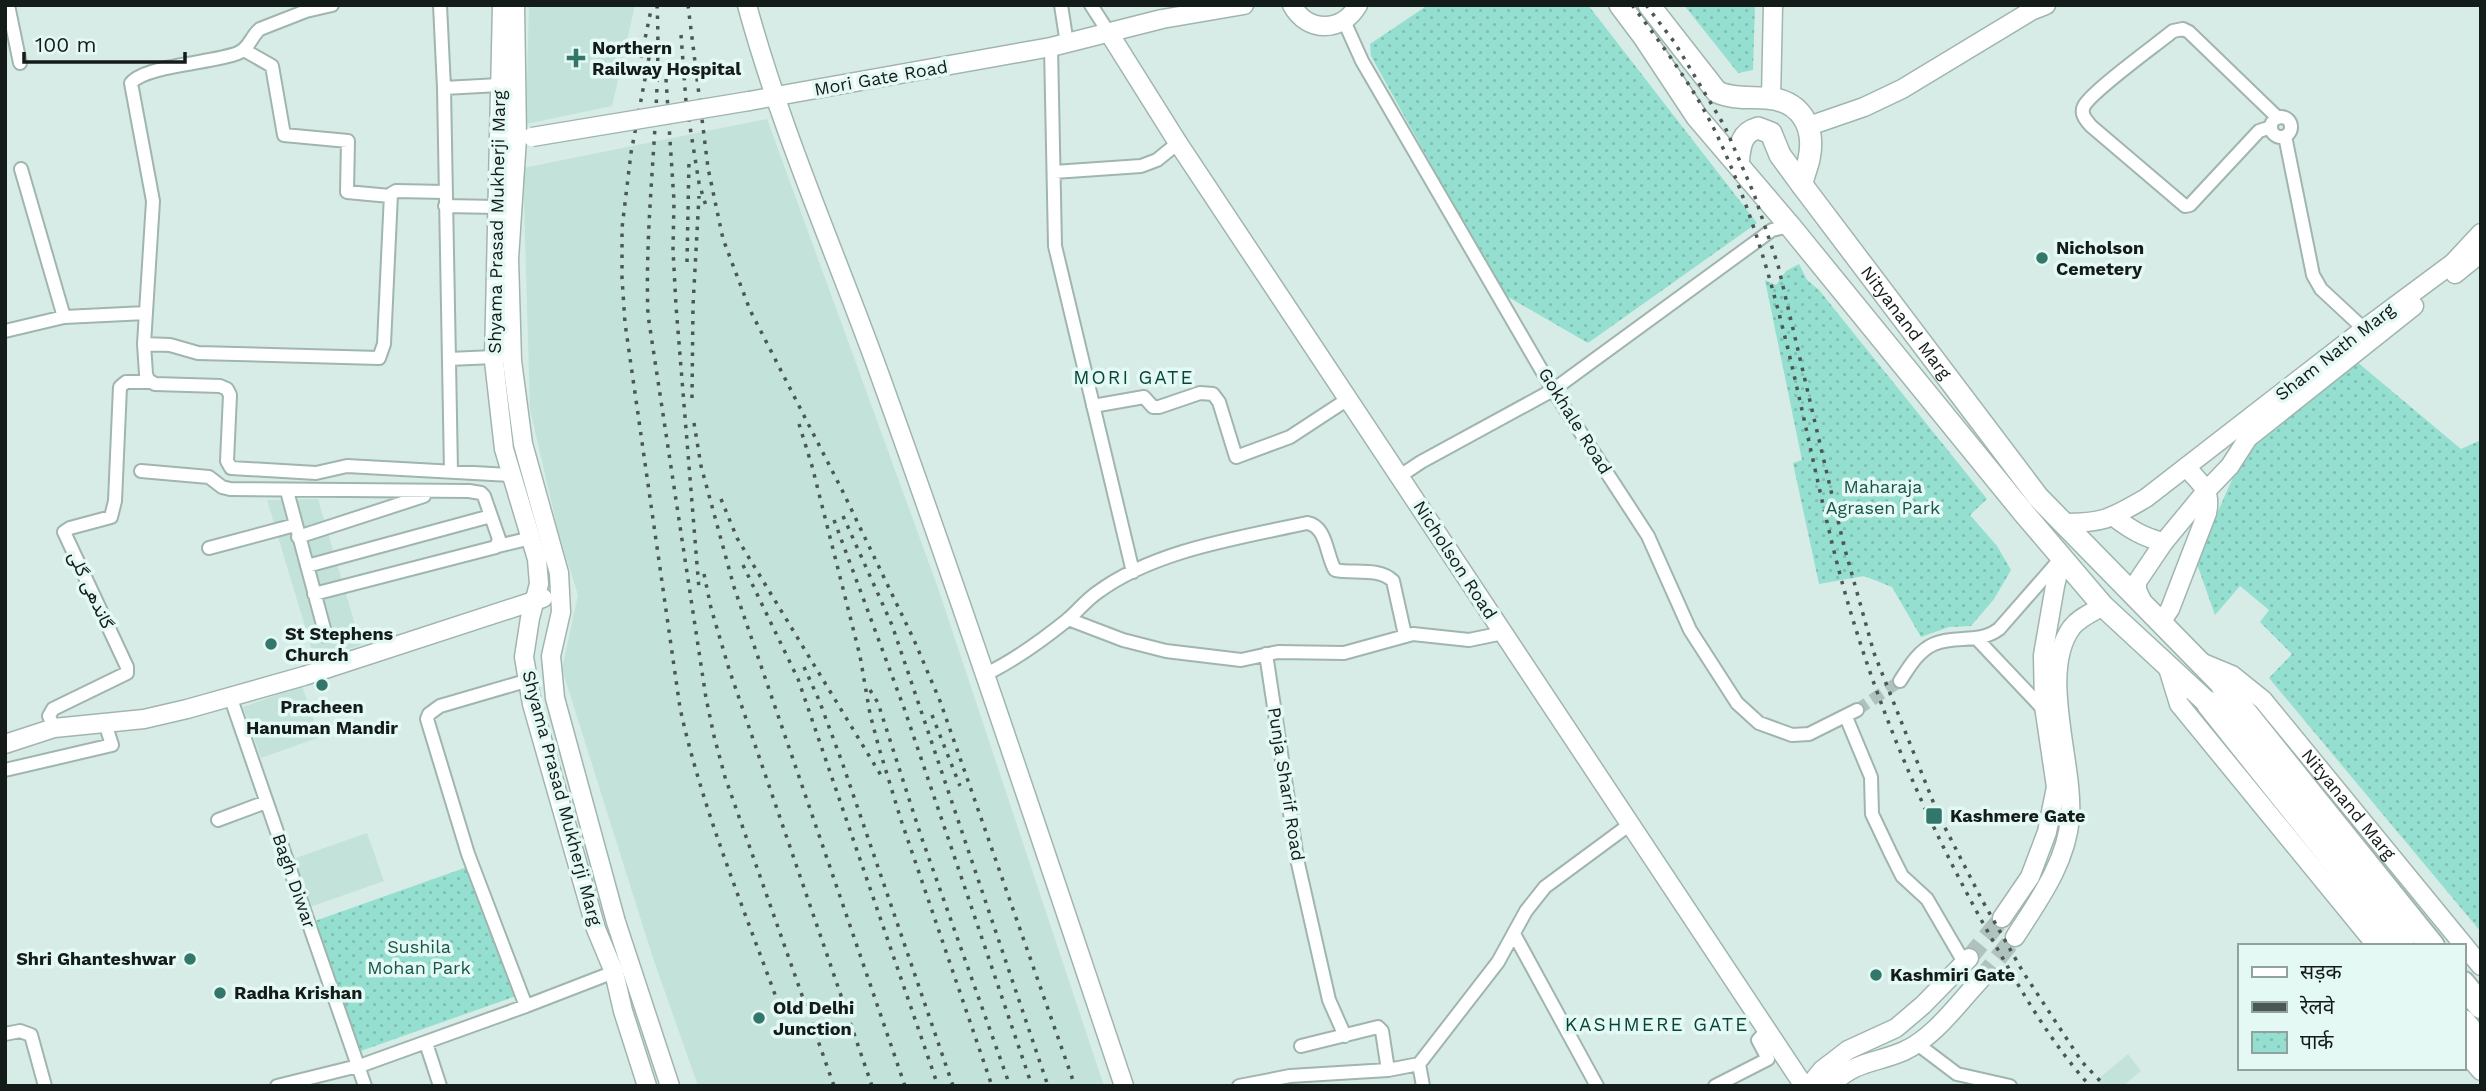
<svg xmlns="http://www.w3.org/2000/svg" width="2486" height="1091" viewBox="0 0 2486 1091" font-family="'Work Sans',Vazirmatn,'Noto Sans Devanagari',sans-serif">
<defs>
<pattern id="park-dots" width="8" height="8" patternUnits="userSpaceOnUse" patternTransform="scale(1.75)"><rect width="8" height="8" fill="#94dfcf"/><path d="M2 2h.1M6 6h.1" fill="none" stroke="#7fbfb1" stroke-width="1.8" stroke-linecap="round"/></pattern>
</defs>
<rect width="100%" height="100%" fill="#d7ece7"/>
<!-- built -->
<path fill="#c3e2da" d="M529,5H635L612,106L526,124Z
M767,119L938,588L1104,1086H698L652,955L562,669L578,595L559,535L530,409L523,168Z
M318,499L361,645L315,660L267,500Z
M302,686L320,737L261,758L243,707Z
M367,833L384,881L310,907L293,859Z
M2128,1054L2141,1071L2123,1086H2102L2097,1080Z"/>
<!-- park -->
<path fill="url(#park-dots)" d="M1428,5H1588L1757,223L1588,343L1503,294L1371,56L1370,44Z
M1684,5H1755L1753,70L1738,73Z
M1799,264L1807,280L1819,290L1987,499L1970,515L1997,546L2011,570L1994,599L1971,626L1949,627L1921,637L1892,587L1864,576L1819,584L1793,463L1802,460L1765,280L1776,285L1786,271Z
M2356,361L2461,449L2481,440V932L2269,678L2292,654L2260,622L2269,610L2240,586L2215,615L2196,561L2246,448Z
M470,866L516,996L358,1052L312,922Z"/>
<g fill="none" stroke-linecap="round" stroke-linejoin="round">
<!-- street-tunnel -->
<path stroke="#b0c2be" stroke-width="12" stroke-dasharray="12 6" stroke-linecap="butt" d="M1857,710L1900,681"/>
<!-- secondary-tunnel -->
<path stroke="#b0c2be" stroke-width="18" stroke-dasharray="18 9" stroke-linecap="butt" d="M1969,958L2002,918
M1981,979L2015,937"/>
<defs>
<path id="street" d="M8,5L20,63
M332,5L306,11L260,29C251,36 250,48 238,53C214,63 146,65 131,83L153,201L144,344L146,374L148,380L155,384L220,386L227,389L230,395L227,461L231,468L316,473L347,466L512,475
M440,5L444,88L451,471
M1061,5L1067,44
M1091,5L1109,33
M1344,21L1362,61L1553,390L1648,536L1690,630L1737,703L1759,723L1792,735L1809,734L1857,710
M1051,47L1055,246L1133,572
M244,50L272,66L284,135L348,141L347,192L390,196
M444,88L499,85
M2271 127a10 10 0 1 1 20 0a10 10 0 1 1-20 0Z
M2271,127L2259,131L2190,205L2185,206L2091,126C2086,120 2080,114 2084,106C2092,91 2156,45 2173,31L2183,29L2189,32L2278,118
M2285,136L2313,275L2321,289L2364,329
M21,169L64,317
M1054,172L1141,166L1157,160L1178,143
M445,206L497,207
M5,331L64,317L146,313
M144,344L170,345L198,353L379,358L384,344L391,194L396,191L445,192
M449,359L494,357
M1093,406L1144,397L1153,407H1159L1200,393L1213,394L1219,402L1236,457L1290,437L1348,399
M141,471L209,477L222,487L230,489L469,491L481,493L484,496L499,539L496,547L314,594
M1400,476L1421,462L1553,390L1772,230L1790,226
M287,491L326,636
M298,537L424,496
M498,546L531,538
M209,548L295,525
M307,566L491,516
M1068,619L1123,640L1166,651L1241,660L1278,652L1344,653L1413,634L1469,640L1503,633
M1977,639L2045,711
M1266,654L1297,859L1329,1000L1345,1036
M986,674C1015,660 1041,641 1066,621C1077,612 1086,600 1098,592C1155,550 1239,538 1307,523C1327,526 1326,555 1335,570C1353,574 1379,567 1393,581L1405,635
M1900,681C1909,667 1918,651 1934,644C1957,634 1977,645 1999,629L2062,557
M230,696L365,1086
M1846,717L1871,777L1872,814L1891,854L1902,876L1927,899L1965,964
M54,728L49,716L53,709L127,673V667L64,532L70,528L111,517L115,501L120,387L126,382H151
M5,770L112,745L105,723
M218,820L266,802
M1514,934L1597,1086
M526,1006L468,854L427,719L429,714L440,706L529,680
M5,1034L20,1031L31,1035L45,1086
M426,1043L440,1086
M1916,1043L1957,1074L2010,1086
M1301,1046L1378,1027L1382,1031L1388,1070
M365,1064L526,1006L614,972
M1419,1064L1423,1086
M277,1086L358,1066
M1239,1086L1290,1076L1388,1070L1419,1064L1498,962L1526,911L1545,887L1629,825
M1715,1086L1768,1059L1758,1040L1767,1030"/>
<g id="secondary">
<path d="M502,5L494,361L504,449L537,559L539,584L530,618L524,657L532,704L596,929L614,972L623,1011L647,1086"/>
<path d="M515,5L517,138L509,259L512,361L523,444L559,573L561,612L551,656L555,698L616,922L670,1086"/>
<path d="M747,5C782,134 838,258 883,384C967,617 1045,851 1124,1086"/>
<path d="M1292,5C1307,33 1342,33 1358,5"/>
<path d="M1109,33L1178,143L1804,1086"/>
<path d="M1771,99L1773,5"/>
<path d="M749,101L1051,47L1162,19L1244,5"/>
<path d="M1809,126L1864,107L1902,89L2031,11L2046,5"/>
<path d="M2455,274L2481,253"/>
<path d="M2114,517C2130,529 2144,538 2164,542"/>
<path d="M2064,523C2105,523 2111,518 2146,498L2364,329L2453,263L2481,233"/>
<path d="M2143,603L2137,590V582L2164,542L2207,490L2230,466L2248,438L2414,306"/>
<path d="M2161,622L2170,609L2207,513C2212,490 2201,484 2186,467"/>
<path id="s1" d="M2203,663L2232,675L2263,700L2481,966"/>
<path d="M2167,665L2179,704L2377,946"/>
<path d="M5,744L54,728L144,719L187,709L304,676L543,598"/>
<path d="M2002,918L2030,877L2047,832L2056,787L2044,706L2043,655L2055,586L2062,556"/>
<path d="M2015,937C2038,901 2067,862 2070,817C2074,763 2038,672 2072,627C2080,617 2093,612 2103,606"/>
<path d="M2463,1050L2481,1071"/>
<path d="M1809,1086L1822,1070L1848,1050L1896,1028L1923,1005L1969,958"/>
<path d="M1830,1086C1856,1060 1874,1064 1904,1051C1935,1037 1958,1003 1981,979"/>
</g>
<g id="primary">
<path d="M1620,5L1644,37L1697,117L1790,226L2023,512L2103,606L2209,704"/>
<path d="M1649,5L1717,92C1733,99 1749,97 1766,98C1800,100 1816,126 1809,159C1807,168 1803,176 1802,185"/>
<path id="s2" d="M1738,164C1740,147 1740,133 1758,128L1771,133L1780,155L1802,185L2038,497L2224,687"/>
</g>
<path id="highway" d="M2224,687L2432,946
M2209,704L2402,946
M2463,984L2481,1006
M2463,1022L2481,1044"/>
</defs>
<!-- street casing -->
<use href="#street" stroke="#a0b5b0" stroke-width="16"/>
<!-- secondary casing -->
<use href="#secondary" stroke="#a0b5b0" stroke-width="21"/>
<!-- primary casing -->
<use href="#primary" stroke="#a0b5b0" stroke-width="24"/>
<!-- highway casing -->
<use href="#highway" stroke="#a0b5b0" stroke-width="28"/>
<!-- street -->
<use href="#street" stroke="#fff" stroke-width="12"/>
<!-- secondary -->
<use href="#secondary" stroke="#fff" stroke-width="18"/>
<!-- primary -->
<use href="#primary" stroke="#fff" stroke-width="21"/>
<!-- highway -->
<use href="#highway" stroke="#fff" stroke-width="24"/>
<!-- rail -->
<path stroke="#4b5754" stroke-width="3.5" stroke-dasharray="3.5 7" stroke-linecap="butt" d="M657,5C662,109 644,212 648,315L706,698L714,736L725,777L834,1086
M688,5L708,168L723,239L750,310L843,492L914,640L940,701L1075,1086
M1632,5C1663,46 1695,89 1717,135C1778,265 1799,408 1833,547C1867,687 1925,822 1997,948C2024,996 2053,1045 2090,1086
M1646,5L1675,43L1725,127L1754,194L1778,265L1844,546L1874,653L1938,814L1982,900L2023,972L2082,1062L2105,1086
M681,35L687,115
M651,47L631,153L622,228V278L625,323L680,708C702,808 742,904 777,1000
M641,58L651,10
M666,79L674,201L673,250L676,306L699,589
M687,108L699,183L706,206
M687,262L689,161
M692,398L693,306L699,196
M694,423L701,466L734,587L905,1086
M799,424L812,466L860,656L870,714L879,748L901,820L992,1086
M721,499L737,538L882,777
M843,516L892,625L1048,1086
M834,520L904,708L1032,1086
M743,565L798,679L938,1086
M704,574L711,608L729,669L872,1086
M804,667L819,700L842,762L953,1086
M870,690L878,703L921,836L1010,1086
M932,715L960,786"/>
<defs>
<path id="secondary-bridge" d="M532,137L749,101"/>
</defs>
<!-- secondary-bridge casing -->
<use href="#secondary-bridge" stroke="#a0b5b0" stroke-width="21" stroke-linecap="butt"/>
<!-- secondary-bridge -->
<use href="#secondary-bridge" stroke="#fff" stroke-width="18"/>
</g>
<!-- markers -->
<g fill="#33776b" stroke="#e4f9f4" stroke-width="2.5">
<path d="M572.5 47.5h7v7h7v7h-7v7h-7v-7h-7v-7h7z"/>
<circle cx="2042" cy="258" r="7"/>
<circle cx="271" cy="644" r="7"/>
<circle cx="322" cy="685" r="7"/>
<rect x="1925" y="807" width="18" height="18" rx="3.5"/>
<circle cx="190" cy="959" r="7"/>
<circle cx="1876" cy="975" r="7"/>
<circle cx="220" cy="993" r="7"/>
<circle cx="759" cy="1018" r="7"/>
</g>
<g text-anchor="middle" stroke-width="7" stroke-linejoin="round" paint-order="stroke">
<!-- poi labels -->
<g font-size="18" font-weight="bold" fill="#141c1a" stroke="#e4f9f4" text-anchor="start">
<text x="592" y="54">Northern<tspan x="592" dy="21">Railway Hospital</tspan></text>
<text x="2056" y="254">Nicholson<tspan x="2056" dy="21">Cemetery</tspan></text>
<text x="285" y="640">St Stephens<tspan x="285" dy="21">Church</tspan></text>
<text x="322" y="713" text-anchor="middle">Pracheen<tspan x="322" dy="21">Hanuman Mandir</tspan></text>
<text x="1950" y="822">Kashmere Gate</text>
<text x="176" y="965" text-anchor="end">Shri Ghanteshwar</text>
<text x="1890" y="981">Kashmiri Gate</text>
<text x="234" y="999">Radha Krishan</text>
<text x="773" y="1014">Old Delhi<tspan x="773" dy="21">Junction</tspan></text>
</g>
<!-- street labels -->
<g font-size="18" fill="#141c1a" stroke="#e4f9f4">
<text transform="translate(881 78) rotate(-10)" y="6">Mori Gate Road</text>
<text transform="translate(497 222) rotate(-89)" y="6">Shyama Prasad Mukherji Marg</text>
<text dy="6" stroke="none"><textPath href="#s2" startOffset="292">Nityanand Marg</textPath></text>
<text transform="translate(2335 352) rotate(-38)" y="6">Sham Nath Marg</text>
<text transform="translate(1575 421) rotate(58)" y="6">Gokhale Road</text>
<text transform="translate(1455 560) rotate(57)" y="6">Nicholson Road</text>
<text transform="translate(91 590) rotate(65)" y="6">گاندھی گلی</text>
<text transform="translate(1286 784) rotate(81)" y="6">Punja Sharif Road</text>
<text transform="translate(562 798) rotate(75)" y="6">Shyama Prasad Mukherji Marg</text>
<text dy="6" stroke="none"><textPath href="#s1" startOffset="206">Nityanand Marg</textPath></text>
<text transform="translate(294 881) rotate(71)" y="6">Bagh Diwar</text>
</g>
<!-- park labels -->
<g font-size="18" fill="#185449" stroke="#e4f9f4">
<text x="1883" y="493">Maharaja<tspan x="1883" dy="21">Agrasen Park</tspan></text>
<text x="419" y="953">Sushila<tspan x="419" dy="21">Mohan Park</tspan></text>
</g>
<!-- neighbourhood labels -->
<g font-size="19" letter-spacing="2" fill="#06443a" stroke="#e4f9f4">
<text x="1134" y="384">MORI GATE</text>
<text x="1657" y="1031">KASHMERE GATE</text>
</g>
</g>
<!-- border -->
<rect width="2486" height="1091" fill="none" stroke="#141c1a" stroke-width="14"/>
<!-- legend -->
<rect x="2238" y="944" width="228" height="126" fill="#e4f9f4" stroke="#91a19d" stroke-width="2"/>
<rect x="2252" y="967" width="35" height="10" fill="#ffffff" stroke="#91a19d" stroke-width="2"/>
<text x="2300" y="979" font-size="21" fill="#141c1a">सड़क</text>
<rect x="2252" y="1002" width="35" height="10" fill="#4b5754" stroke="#91a19d" stroke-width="2"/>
<text x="2300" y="1014" font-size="21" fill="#141c1a">रेलवे</text>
<rect x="2252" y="1032" width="35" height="21" fill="url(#park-dots)" stroke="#91a19d" stroke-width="2"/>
<text x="2300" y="1049" font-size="21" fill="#141c1a">पार्क</text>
<!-- scale -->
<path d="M24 52v10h161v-10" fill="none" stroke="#141c1a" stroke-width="3.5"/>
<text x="35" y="52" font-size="21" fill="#141c1a" stroke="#e4f9f4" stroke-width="5" paint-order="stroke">100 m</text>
</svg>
